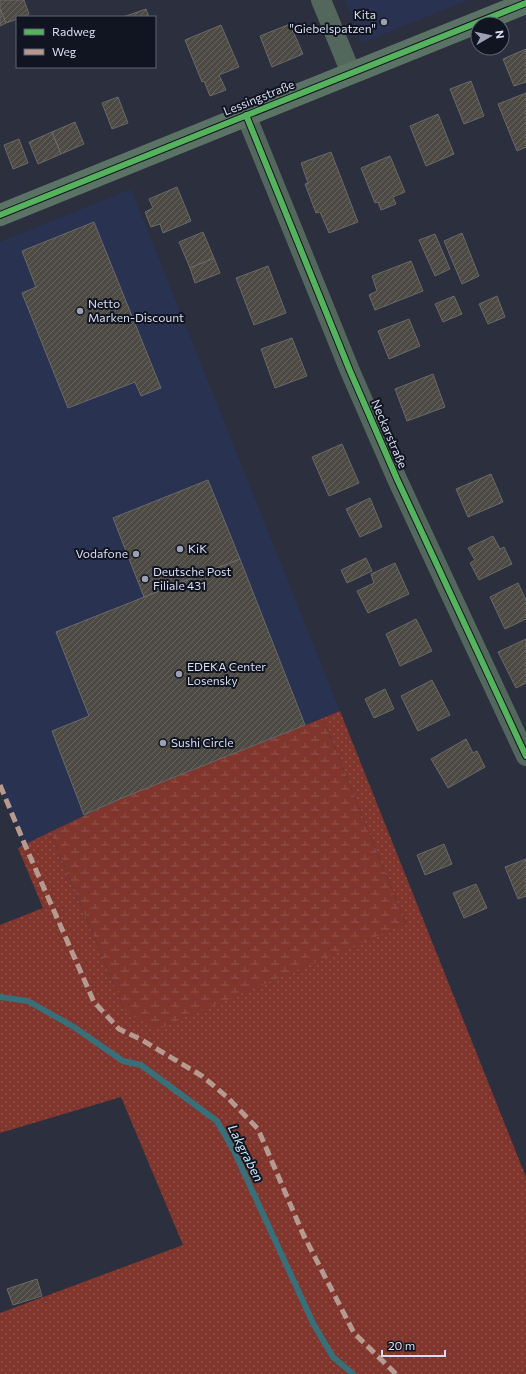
<svg xmlns="http://www.w3.org/2000/svg" width="526" height="1374" viewBox="0 0 526 1374" font-family="Commissioner,sans-serif">
<defs>
<pattern id="grass-dots" width="8" height="8" patternUnits="userSpaceOnUse"><rect width="8" height="8" fill="#80352d"/><path d="M2 2h.1M6 6h.1" fill="none" stroke="#91524c" stroke-width="1.8" stroke-linecap="round"/></pattern>
<pattern id="wetland-marsh" width="20" height="14" patternUnits="userSpaceOnUse"><rect width="20" height="14" fill="#80352d"/><path d="M1 5h8M5 5V1M11 12h8M15 12V8" fill="none" stroke="#91524c"/></pattern>
<pattern id="building-hatch" width="6" height="6" patternUnits="userSpaceOnUse"><rect width="6" height="6" fill="#4c4a43"/><path d="M-1 1l2-2M0 6l6-6M5 7l2-2" fill="none" stroke="#65645e"/></pattern>
</defs>
<rect width="100%" height="100%" fill="#2b2f3e"/>
<!-- built -->
<path fill="#293251" d="M345,0H468L362,43Z
M131,189L340,711L122,798L25,845L0,788V242Z"/>
<!-- grass -->
<path fill="url(#grass-dots)" d="M340,711L526,1177V1374H0V1313L183,1245L121,1097L0,1133V925L43,908L18,848L50,832L125,1011L406,924L323,718Z"/>
<!-- wetland -->
<path fill="url(#wetland-marsh)" d="M323,718L406,924L156,1030L125,1011L50,832L122,798Z"/>
<g fill="none" stroke-linecap="round" stroke-linejoin="round">
<!-- stream -->
<path stroke="#396f79" stroke-width="6" d="M0,997L28,1001L74,1027L123,1061L141,1065L217,1121L234,1151L314,1325L333,1357L353,1374"/>
</g>
<!-- building -->
<path fill="url(#building-hatch)" stroke="#696969" d="M0,0H24L29,14L22,17H17V19L6,23L0,9Z
M0,9L6,23L0,26Z
M146,9L149,17H123Z
M290,24L303,54L272,67L260,36Z
M221,25L239,67L219,75L226,90L210,96L204,81L202,82L185,40Z
M526,49V82L514,86L503,59Z
M471,81L484,116L464,124L450,89Z
M526,93V147L517,151L498,104Z
M118,97L128,123L112,129L102,103Z
M438,114L454,154L426,166L410,126Z
M75,122L84,144L61,154L52,132Z
M52,132L61,154L38,164L29,142Z
M19,139L28,163L13,169L4,145Z
M331,152L358,222L329,233L320,212L316,213L305,184L308,183L301,163Z
M390,156L405,192L393,197L396,204L381,210L378,202L375,203L361,168Z
M177,187L191,221L163,233L160,224L151,227L145,212L153,208L149,199Z
M94,222L161,388L141,396L135,382L68,408L22,293L36,287L22,251Z
M203,232L214,258L190,268L179,242Z
M462,233L479,276L462,284L444,241Z
M435,234L450,269L435,276L419,240Z
M214,258L220,273L195,283L190,268Z
M411,261L423,291L375,310L369,295L377,291L372,276Z
M268,266L286,313L254,325L236,278Z
M454,296L462,314L443,322L435,304Z
M497,296L505,317L488,324L479,304Z
M409,319L420,346L389,359L378,331Z
M292,338L307,376L275,388L261,349Z
M433,374L445,407L407,421L395,389Z
M342,444L359,483L329,496L312,457Z
M491,474L503,502L468,517L456,489Z
M208,480L240,559L144,597L113,518Z
M370,498L382,527L360,537L346,509Z
M493,536L500,549L504,547L512,564L479,580L470,563L475,560L468,548Z
M366,558L372,571L347,583L341,570Z
M240,559L305,725L122,798L84,815L52,731L89,716L56,632Z
M395,563L409,594L368,613L357,591L374,583L371,574Z
M518,583L526,600V619L505,629L490,597Z
M416,619L432,651L400,666L386,634Z
M526,639V683L516,688L498,652Z
M432,680L450,715L418,731L401,696Z
M385,689L394,709L374,718L365,699Z
M466,739L473,753L477,751L485,767L448,788L431,759Z
M444,844L452,864L425,875L417,855Z
M526,859V896L518,899L505,867Z
M476,884L487,908L464,918L453,893Z
M37,1279L42,1296L13,1305L7,1289Z"/>
<g fill="none" stroke-linecap="round" stroke-linejoin="round">
<!-- street -->
<path stroke="#54675c" stroke-width="20" d="M321,0L351,73
M246,115L350,371L397,479L526,756"/>
<!-- secondary -->
<path stroke="#5b7364" stroke-width="22" d="M0,215L230,122L526,3"/>
<!-- quiet -->
<path stroke="#b69a8f" stroke-width="5" stroke-dasharray="10 5" stroke-linecap="butt" d="M0,785L25,845L94,1002L119,1029L142,1040L202,1076L227,1097L258,1129L303,1234L354,1333L396,1374"/>
<defs>
<path id="cycleway" d="M246,115L350,371L397,479L526,756
M0,215L230,122L526,3"/>
</defs>
<!-- cycleway casing -->
<use href="#cycleway" stroke="#111421" stroke-width="8"/>
<!-- cycleway -->
<use href="#cycleway" stroke="#56b35d" stroke-width="6"/>
</g>
<!-- markers -->
<g fill="#9ba1b2" stroke="#111421" stroke-width="1.5">
<circle cx="384" cy="22" r="4"/>
<circle cx="80" cy="311" r="4"/>
<circle cx="180" cy="549" r="4"/>
<circle cx="136" cy="554" r="4"/>
<circle cx="145" cy="579" r="4"/>
<circle cx="179" cy="674" r="4"/>
<circle cx="163" cy="743" r="4"/>
</g>
<g text-anchor="middle" stroke-width="4" stroke-linejoin="round" paint-order="stroke">
<!-- poi labels -->
<g font-size="12" fill="#d7def0" stroke="#111421" text-anchor="start">
<text x="376" y="19" text-anchor="end">Kita<tspan x="376" dy="14">"Giebelspatzen"</tspan></text>
<text x="88" y="308">Netto<tspan x="88" dy="14">Marken-Discount</tspan></text>
<text x="188" y="553">KiK</text>
<text x="128" y="558" text-anchor="end">Vodafone</text>
<text x="153" y="576">Deutsche Post<tspan x="153" dy="14">Filiale 431</tspan></text>
<text x="187" y="671">EDEKA Center<tspan x="187" dy="14">Losensky</tspan></text>
<text x="171" y="747">Sushi Circle</text>
</g>
<!-- street labels -->
<g font-size="12" fill="#d7def0" stroke="#111421">
<text transform="translate(259 98) rotate(-22)" y="4">Lessingstraße</text>
<text transform="translate(389 434) rotate(67)" y="4">Neckarstraße</text>
</g>
<!-- water labels -->
<g font-size="13" font-style="italic" fill="#c9ecf3" stroke="#111421">
<text transform="translate(246 1153) rotate(63)" y="5">Lakgraben</text>
</g>
</g>
<!-- legend -->
<rect x="16" y="16" width="140" height="52" fill="#111421" stroke="#606574"/>
<rect x="24" y="29" width="20" height="6" fill="#56b35d" stroke="#606574"/>
<text x="52" y="36" font-size="12" fill="#d7def0">Radweg</text>
<rect x="24" y="49" width="20" height="6" fill="#b69a8f" stroke="#606574"/>
<text x="52" y="56" font-size="12" fill="#d7def0">Weg</text>
<!-- north arrow -->
<g transform="translate(490 36) rotate(81)"><circle r="19" fill="#111421" stroke="#606574"/>
<path d="M0-3L7 15L0 10L-7 15Z" fill="#9ba1b2"/>
<text y="-6" font-size="11" font-weight="bold" text-anchor="middle" fill="#d7def0">N</text>
</g>
<!-- scale -->
<path d="M382 1350v6h63v-6" fill="none" stroke="#d7def0" stroke-width="2"/>
<text x="388" y="1350" font-size="12" fill="#d7def0" stroke="#111421" stroke-width="3" paint-order="stroke">20 m</text>
</svg>
